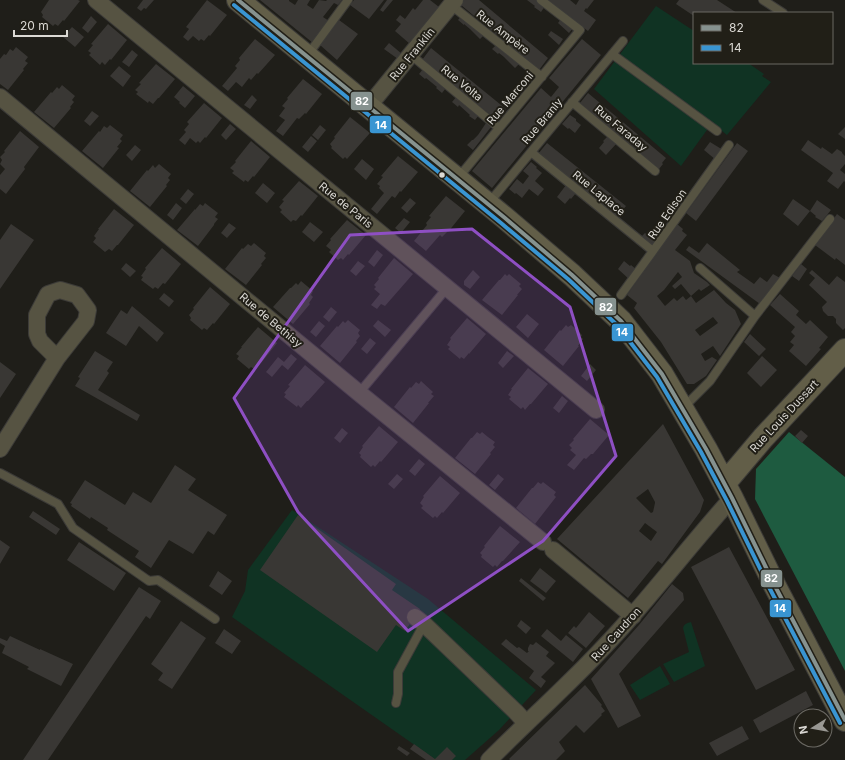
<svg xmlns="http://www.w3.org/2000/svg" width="845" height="760" viewBox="0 0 845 760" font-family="Inter,sans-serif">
<rect width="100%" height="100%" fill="#1f1e19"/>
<!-- green -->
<path fill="#103323" d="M656,6L694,31V63H748L764,74L762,76L771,82L727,135L712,123L681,166L594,89Z
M292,510L428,599L536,690L499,730L465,760H436L232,617L245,591L248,570Z
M691,622L705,666L674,682L663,664L687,653L689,652L683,628C684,624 687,623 691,622Z
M660,666L670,684L640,700L630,685Z"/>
<!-- forest -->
<path fill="#1e5b40" d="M789,432L845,477V671L755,499L756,469Z"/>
<!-- building -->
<path fill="#393734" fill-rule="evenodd" d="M49,0H78L80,1L64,21L63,20L58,26L55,24L53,26L42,17L43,15L41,12Z
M143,0H154L146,9L144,8L141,11L137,8Z
M207,0L227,15L210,36L209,35L204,41L201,39L199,41L193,36L188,41L183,37L189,29L186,27Z
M260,0H289V1L295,5L298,0H310L307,5L313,9L319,0L326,1L327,0H342L338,5L334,3L323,17L329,21L313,43Z
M354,0H384L369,19L350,5Z
M387,0H393L383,12L380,10Z
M423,0H430L439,7L410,44L395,31L401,24L396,20L400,15L405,19L413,8L415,10Z
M464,0H479L548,58L539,70L461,5Z
M527,0H536L545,6L541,12L534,7L535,6Z
M547,0H570L576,5L579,0H594L587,9L586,8L584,11L596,20L588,31Z
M679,0H717L737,13H694V16L676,4Z
M462,15L485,34L480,39L470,29L464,24V25L458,20Z
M91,16L97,22L88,33L82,28Z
M561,19L573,28L569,33L558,23Z
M339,20L358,34L337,60L320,45Z
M108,24L127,40L111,60L110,59L105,65L102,62L100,65L89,55L91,53L88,51L93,45L91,44Z
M72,27L84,37L75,47L63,37Z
M551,31L563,39L559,45L548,35Z
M255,39L275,55L258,74L257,73L251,80L249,78L242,87L236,82L228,91L222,86L237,68L235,66L240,60L239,58Z
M582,39L601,55L492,188L472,171L541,88L551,97L559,87L549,78Z
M389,43L402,54L398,59L384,49Z
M497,44L520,63L515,68L504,57L499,53L498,54L492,49Z
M16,47L28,57L25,61L28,63L23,69L24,70L8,90L0,84V59L4,54L6,55L10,49L13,51Z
M431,48L506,109L497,120L422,60Z
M132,50L138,55L129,67L122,62Z
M156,64L175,79L159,98H158L153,104L149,101L148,103L136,94L138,92L135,90L141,84L139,83Z
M119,66L131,76L123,87L110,76Z
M423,69L446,88L442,93L436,88L437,87L426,78L425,79L419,74Z
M303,79L322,94L306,114L305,113L299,119L297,118L283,136L276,131L285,120L279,116L285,108L282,106L288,99L287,98Z
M521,80L526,84L508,107L503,102L517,87L516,86Z
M62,85L75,96L72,100L74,102L70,107L71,108L54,128L34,112L51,92L52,93L57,87L59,89Z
M183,86L195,96L185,108L179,103L180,102L174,97Z
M588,93L666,158L662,163L663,164L659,169L580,103Z
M252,95L257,100L250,109L244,105Z
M457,96L479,115L475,120L469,116L470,115L459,105L458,107L452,102Z
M204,103L222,118L206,138L205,137L200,143L198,141L196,143L190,138L185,145L179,140L186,132L184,130L189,124L187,122Z
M92,111L99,116L90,126L84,121Z
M570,115L576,119V121L581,125L575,133L569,128L568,129L562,124Z
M350,117L370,133L347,159L345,157L343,159L331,148L332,147L330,144L335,138L334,137Z
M486,123L491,127L473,150L467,145L472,140H473L478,135Z
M230,124L236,129L226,140L221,135Z
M110,125L123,135L120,139L122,141L117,147L119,148L103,168L82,151L99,131L100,132L104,126L107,128Z
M320,125L326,130L318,140L312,135Z
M845,127V139L838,134Z
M20,131L39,147L24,167L25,169L6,194L0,189V175L5,169L0,164L2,160L0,157L5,152L4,151Z
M311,136L317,141L308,152L302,147Z
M608,136L617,143L606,155L599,148L604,142L603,141Z
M808,140L821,149L822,147L832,154L837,149L842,152V153L845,156V164L840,170L845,174V182L844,181L838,189L827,181L833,173L801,150Z
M251,141L270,157L254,177L253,176L248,182L245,180L244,182L232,173L234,171L230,168L236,162L235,161Z
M710,142L723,150L716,160L704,150Z
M547,143L626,206L622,211L623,213L619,219L538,154Z
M737,143L748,151L696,221L686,213Z
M135,145L141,150L132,161L126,155Z
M398,156L418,172L401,192L400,191L395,198L392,196L377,214L371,209L384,193L379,188L380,186L377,184L383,177L381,176Z
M362,159L374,169L366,180L354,169Z
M531,162L537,167L536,168L542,173L535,181L544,189L538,196L529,189L522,198L516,193L515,194L509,189L517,179L523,184L529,176L523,171Z
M159,164L171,174L168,178L170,180L166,185L167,186L150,207L130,191L147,170L148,171L153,165L155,168Z
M299,181L318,196L302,216L301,215L296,221L293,220L291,222L280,212L282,210L279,207L284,201L282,200Z
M263,183L275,193L267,203L255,193Z
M566,185L576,193L571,199L570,198L565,204L557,197Z
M188,189L194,194L186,204L180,199Z
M446,196L465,211L448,232V231L442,237L440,235L426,251L414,241L427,225L426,223L431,217L429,216Z
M410,198L416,203L407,213L401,208Z
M793,199L810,211L798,226L783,214Z
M817,200L831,210L822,221L815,217L816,216L810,211Z
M176,203L182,208L173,220L167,215Z
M205,203L218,213L215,217L218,219L214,224V225L198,246L177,230L195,209V210L200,204L203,206Z
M114,209L134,225L118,245H117L112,251L109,249L105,252L93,242L96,238L94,236L99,229H98Z
M837,214L845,220V265L836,258L835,260L815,245Z
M404,218L410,222L401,233L395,228Z
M347,220L366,235L349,255L348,254L343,260L341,258L338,260L329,252L331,250L326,246L331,240L330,239Z
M310,222L323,232L314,242L302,232Z
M229,223L236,228L227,238L221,233Z
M11,224L34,240L0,289V240Z
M677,224L683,229L682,231L687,235L675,250L690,261L694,273L707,282L710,285L701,291L699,289L691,296L696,303L714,290L726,303L735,310L741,324L720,356L713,346L701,354L705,361L712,357L717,360L706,376L694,384H687L661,342L634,308L637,303L627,295ZM678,272L682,277L672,286L675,289L681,284L691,296L686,300L683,296L677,301L674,298L665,306L657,296L664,290ZM713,317L718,323L700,336L695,330Z
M645,233L650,237L651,236L657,241L653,246L641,237Z
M254,243L266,253L264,256L266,258L261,264L262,265L246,285L225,269L242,248L243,249L248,244L251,246Z
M707,243L740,270L737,272L754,284L760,277L767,282L773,274L780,278L760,304L686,250L689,246L699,253Z
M162,248L181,264L165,284L163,283L158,289L155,287L153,289L141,280L143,277L141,276L146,269L145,268Z
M377,250L383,255L374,267L368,262Z
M394,258L413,274L385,306L381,304L377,309L371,305L380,294L374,289L376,287L374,285L379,279L378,278Z
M358,261L365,266L356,276L350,271Z
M624,261L630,266L631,265L637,270L630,280L618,269Z
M126,263L136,271L130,277L121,269Z
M801,264L807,269L799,281L792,276Z
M473,270L480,277L470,289L464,285V281Z
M812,270L829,285L837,276L845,282V328L843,330L836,323V319L833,316H828L823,311L822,307L827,302L809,285L815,278L809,273Z
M505,274L507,276L509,274L521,284L519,286L522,289L517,295H518L502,315L482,300L499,280H500Z
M301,281L313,291L311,295L313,297L309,303L310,304L293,324L273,307L290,288H291L296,283L298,285Z
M210,287L230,304L214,324L213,323L207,330L204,328L202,330L190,320L191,318L189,315L194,309L193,308Z
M164,293L174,301L169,307L159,299Z
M780,294L799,311L796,315L806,324L810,320L828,337L819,348L821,349L806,366L789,351L794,345L790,342L795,336L791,332L795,327L770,305Z
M132,306L164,333L157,342L139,326L126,346L106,333L121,310L127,314Z
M331,307L337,312L329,322L323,317Z
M527,314L539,324L528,338L516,327Z
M467,318L486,334L469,354V353L464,359L461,357L460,359L448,349L450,347L447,345L451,339L450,338Z
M348,320L360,330L358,333L360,336L356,341L357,342L340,363L320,346L337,326L338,327L343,321L345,323Z
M378,320L391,330L385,337L373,326Z
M319,321L325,326L316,337L310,332Z
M566,325L568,327L571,325L577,330L582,335L581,337L583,339L578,346H579L563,366L544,350L560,330L561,331Z
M258,327L277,343L261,363L260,362L254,369L251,367L249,369L237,359L239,356L236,354L242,347H241Z
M750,334L766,349L759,356L744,342Z
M370,338L376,343L367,354L361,349Z
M95,351L113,362L107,371L109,373L98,390L140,415L137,421L75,386L80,378L78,377Z
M507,351L514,356L503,368L498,363Z
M291,354L297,359L288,370L282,365L272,377L266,372L278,357L284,362Z
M762,356L777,370L761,387L747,373Z
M0,362L16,374L0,398Z
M590,364L596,370L587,381L581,376Z
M305,365L325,382L308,401H307L301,408L298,405L297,407L284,397L286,394L284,393L290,386L288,385Z
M528,368L548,384L531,404H530L525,410L523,407L521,409L509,399L511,397L508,395L512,389H511Z
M421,381L433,392L431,394L434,396L428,403H429L413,423L394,407L410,387L411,388L416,382L419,384Z
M562,396L568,401L559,413L553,408Z
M590,419L609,435L593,454H591L586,459L584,458L574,470L567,465L576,455L570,450L572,448L569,445L574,440L573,439Z
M663,424L704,500L700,512L662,564L658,561L628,598L557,539ZM648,489L655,502V503L653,512L651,513L636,498ZM645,523L657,532L651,541L639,531Z
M379,426L398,442L381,462L380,461L375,467L373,465L371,467L360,457L361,455L359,453L363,447L362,446Z
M342,428L348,433L340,443L334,438Z
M801,430L808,436L802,443L795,436Z
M477,432L480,434L482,432L488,437L495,442L493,445L495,447L490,453L491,454L475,474L455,458L471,438H472Z
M419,459L425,464L415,476L409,471Z
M175,465L196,479L188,490L227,515L214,535L208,531L193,554L169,540L151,568L135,557L139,551L107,530L108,528L91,517L90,519L71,506L72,504L70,503L85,480L125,505L133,492L151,503Z
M397,474L403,479L394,489L388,484Z
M498,474L504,479L495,490L489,485Z
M440,476L460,493L443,513L442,512L437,518L435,516L433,518L421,508L423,506L420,503L424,497L423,496Z
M538,482L541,484L543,482L556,492L554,495L556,497L535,524L516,508L532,488H533Z
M33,511L60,529L56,535L29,517Z
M298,515L396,584L392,590L420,609L405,631L396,625L377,652L260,570Z
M500,526L520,542L503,561H502L497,567L495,565L493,567L481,557L482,555L480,553L485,547L484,546Z
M0,540L10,547L0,564Z
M79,542L126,573L114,591L67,560Z
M729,547L795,670L756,690L691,567Z
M540,568L556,581L546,593L530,581Z
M218,571L232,581L222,595L209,586Z
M521,578L546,598L543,601L519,581Z
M672,584L683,593L684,600L619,674L641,716L618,728L591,679L639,625Z
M139,587L161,601L150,619L146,616L48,760H23Z
M589,612L605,626L586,648L568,633L574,626L576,628Z
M521,620L531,628L526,634L517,626Z
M181,621L206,638L172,689L158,680L163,673L151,664Z
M224,629L241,641L232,654L215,643Z
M547,629L561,641L566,635L583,649L573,662L541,636Z
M10,636L40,650V649L73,664L61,686L27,669L29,667L2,653L5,646L0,643V638L7,641Z
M506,639L517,648L519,647L527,653L529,651H528V648L530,644L533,645L536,642L549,652L546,656L555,663L541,677L546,681L541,688L529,678L534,671L501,644Z
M585,685L602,705L601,706L605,711L601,714L602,715L584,733L576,725L559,742L565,751L556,760H510L509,759Z
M806,691L813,705L760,733L753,720Z
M742,726L749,739L717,756L709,743Z
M414,744L435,759L447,747L456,756L452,760H426L410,749Z
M399,746L410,753L407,756L397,749Z"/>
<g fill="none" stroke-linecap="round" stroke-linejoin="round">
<defs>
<path id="lane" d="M763,0L783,13
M451,5L542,77
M612,54L717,131
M411,55L499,128
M307,56L348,0
M572,102L655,171
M531,152L653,251
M458,178L580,30L541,0
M488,204L623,41
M700,268L755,316
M621,295L653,251L729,145
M359,393L447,288
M683,408L710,381L755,316L830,219
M0,473L58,504L73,528L149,581L158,580L215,619
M396,703L398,694V672L424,624"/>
<path id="street" d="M96,0L596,410
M0,97L359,393L543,542
M368,107L455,0
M0,449L57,358L86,321L88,310L77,295L60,290L48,294L37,315V334L40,341L57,358
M553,550L633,616
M415,617L424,624L516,712L526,723
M489,760C537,712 588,667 632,616C666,577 698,536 732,498"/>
<path id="secondary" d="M238,0L505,218L572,275L621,321L662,374L706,449L732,498L775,586L845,720
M725,483L763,438L845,350"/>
</defs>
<!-- lane casing -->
<use href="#lane" stroke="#3c3b38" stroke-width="10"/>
<!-- street casing -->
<use href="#street" stroke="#3c3b38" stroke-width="18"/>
<!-- secondary casing -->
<use href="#secondary" stroke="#3c3b38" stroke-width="24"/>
<!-- lane -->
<use href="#lane" stroke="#565342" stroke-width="8"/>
<!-- street -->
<use href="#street" stroke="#565342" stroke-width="16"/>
<!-- secondary -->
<use href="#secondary" stroke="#625e48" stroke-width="22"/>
<defs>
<path id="bus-1" d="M238,0L505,218L572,275L621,321L662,374L706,449L732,498L775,586L845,720"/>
<path id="bus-2" d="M234,5L501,223L568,279L617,325L657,377L701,452L727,501L770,589L840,723"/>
</defs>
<!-- bus-1 casing -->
<use href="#bus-1" stroke="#211f17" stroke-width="7"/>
<!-- bus-2 casing -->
<use href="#bus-2" stroke="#211f17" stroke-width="7"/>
<!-- bus-1 -->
<use href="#bus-1" stroke="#86928f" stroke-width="4"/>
<!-- bus-2 -->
<use href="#bus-2" stroke="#3995d2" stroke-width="4"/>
</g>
<!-- marked area -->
<path fill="#8e4fc3" fill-opacity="0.2" stroke="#8e4fc3" stroke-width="3" stroke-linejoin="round" d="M472,229L570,307L616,456L543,541L408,631L298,512L234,398L350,235Z"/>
<!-- markers -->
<circle fill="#dbd9d4" stroke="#211f17" stroke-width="1.5" cx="442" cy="175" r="3.5"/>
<g text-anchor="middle" stroke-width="4" stroke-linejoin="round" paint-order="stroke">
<!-- street labels -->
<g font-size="11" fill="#dbd9d4" stroke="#211f17">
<text transform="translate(503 32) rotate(38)" y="4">Rue Ampère</text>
<text transform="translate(412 54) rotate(-51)" y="4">Rue Franklin</text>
<text transform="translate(462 83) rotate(39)" y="4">Rue Volta</text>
<text transform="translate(510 98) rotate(-50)" y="4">Rue Marconi</text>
<text transform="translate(542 121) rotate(-50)" y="4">Rue Branly</text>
<text transform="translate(621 128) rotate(40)" y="4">Rue Faraday</text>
<text transform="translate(599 193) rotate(39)" y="4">Rue Laplace</text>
<text transform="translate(346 205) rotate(39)" y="4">Rue de Paris</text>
<text transform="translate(667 214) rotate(-55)" y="4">Rue Edison</text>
<text transform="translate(271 320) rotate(40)" y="4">Rue de Bethisy</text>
<text transform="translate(784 416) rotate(-47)" y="4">Rue Louis Dussart</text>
<text transform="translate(616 634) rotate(-48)" y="4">Rue Caudron</text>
</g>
</g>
<g stroke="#211f17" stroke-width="1.5">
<rect x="350" y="91" width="23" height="20" rx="4" fill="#86928f"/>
<rect x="369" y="115" width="23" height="19" rx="4" fill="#3995d2"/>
<rect x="594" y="297" width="23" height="19" rx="4" fill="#86928f"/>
<rect x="611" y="323" width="23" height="19" rx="4" fill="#3995d2"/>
<rect x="760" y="569" width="23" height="19" rx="4" fill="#86928f"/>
<rect x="769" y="599" width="23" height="19" rx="4" fill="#3995d2"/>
</g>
<g font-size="11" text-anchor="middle" font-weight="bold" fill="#fff">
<text x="362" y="105">82</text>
<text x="381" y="129">14</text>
<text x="606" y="311">82</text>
<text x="622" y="336">14</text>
<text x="771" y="582">82</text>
<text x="780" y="612">14</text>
</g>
<!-- legend -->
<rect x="693" y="12" width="140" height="52" fill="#211f17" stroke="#6b6963"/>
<rect x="701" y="25" width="20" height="6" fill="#86928f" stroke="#6b6963"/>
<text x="729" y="32" font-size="12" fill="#dbd9d4">82</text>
<rect x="701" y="45" width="20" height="6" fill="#3995d2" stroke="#6b6963"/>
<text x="729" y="52" font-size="12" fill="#dbd9d4">14</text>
<!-- north arrow -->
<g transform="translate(813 728) rotate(259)"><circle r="19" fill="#211f17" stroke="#6b6963"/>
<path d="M0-3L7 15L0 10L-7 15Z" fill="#999893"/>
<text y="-6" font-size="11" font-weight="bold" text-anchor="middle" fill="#dbd9d4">N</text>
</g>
<!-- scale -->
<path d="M14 30v6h53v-6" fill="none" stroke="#dbd9d4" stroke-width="2"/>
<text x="20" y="30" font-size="12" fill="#dbd9d4" stroke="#211f17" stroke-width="3" paint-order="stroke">20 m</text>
</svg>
